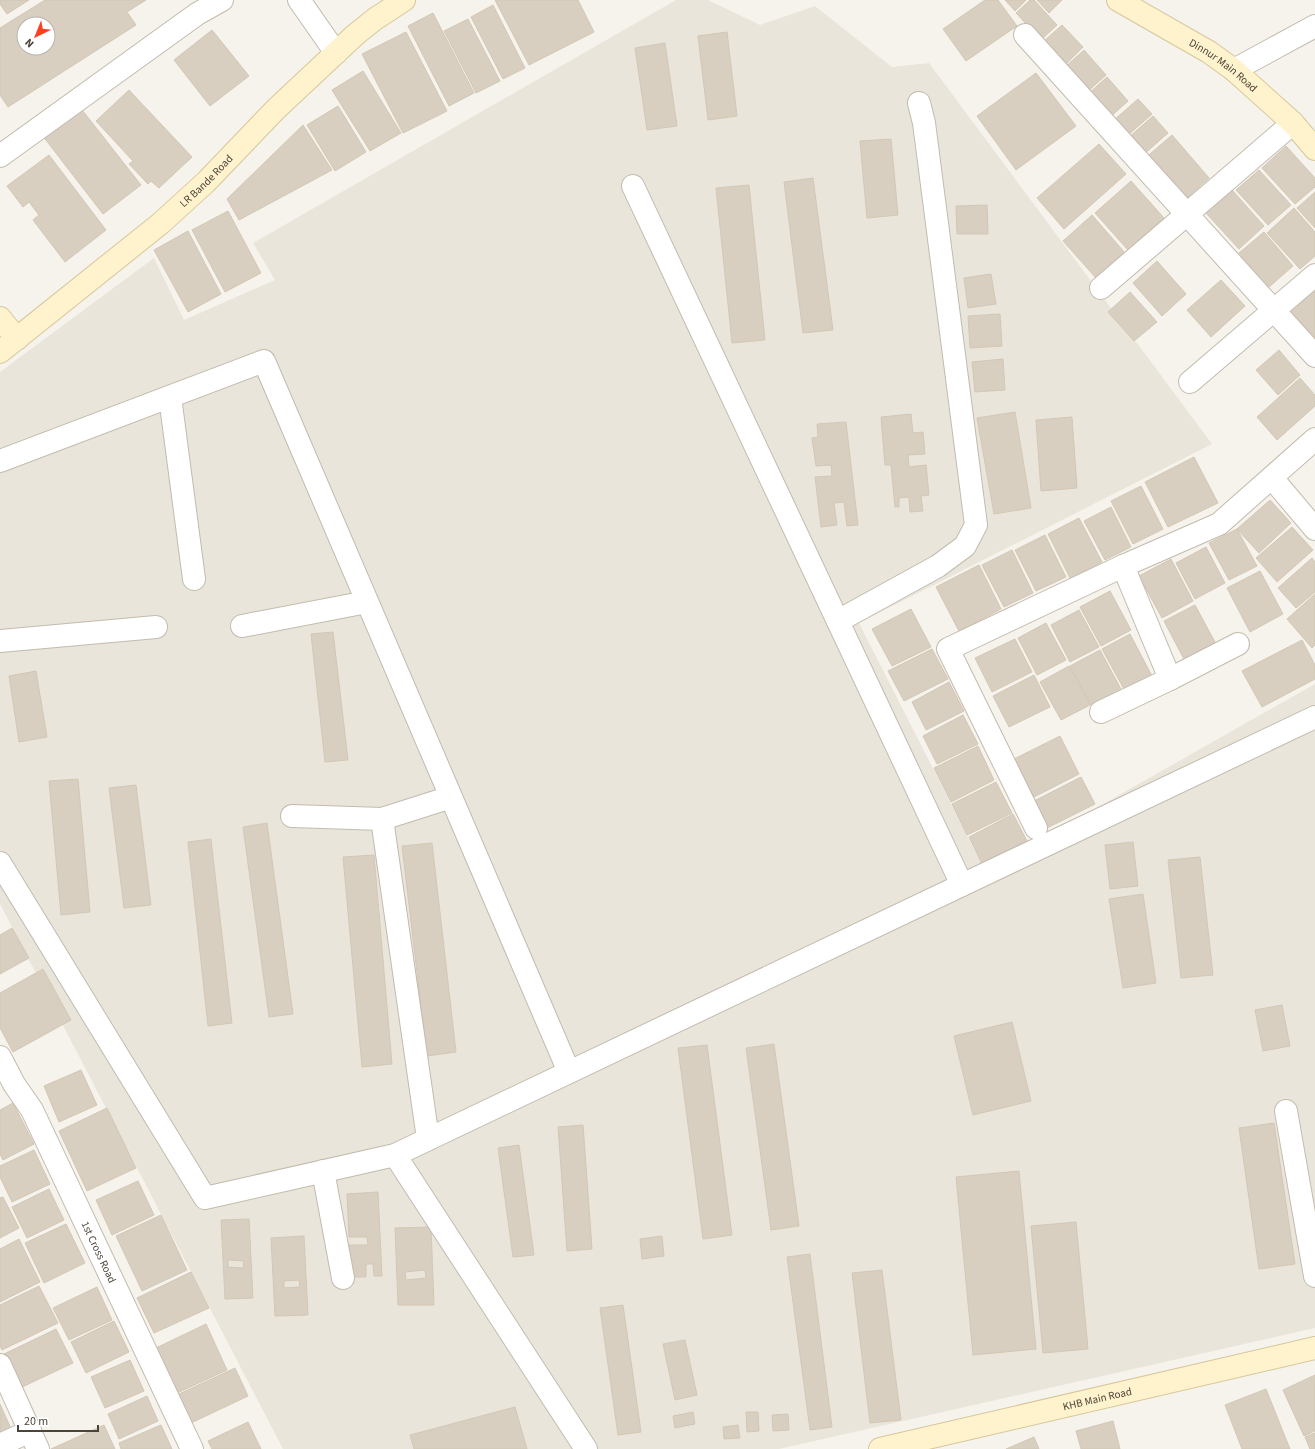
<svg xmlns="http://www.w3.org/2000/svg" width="1315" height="1449" viewBox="0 0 1315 1449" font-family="'Source Sans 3',sans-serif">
<rect width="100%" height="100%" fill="#f6f3ec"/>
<!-- residential -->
<path fill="#eae5da" d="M676,0H708L760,25L815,6L892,67L929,63L1212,444L859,623L985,871L1315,684V1328L779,1449H283L0,904V372L154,258L184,320L275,280L253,243Z"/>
<!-- building -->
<path fill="#d8cfc1" stroke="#d3c7b4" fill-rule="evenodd" d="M0,0H29L7,14L0,4Z
M45,0H146L127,12L136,25L8,107L0,95V28ZM24,24H48V48H24Z
M495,0H578L594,32L529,65Z
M985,0H998L1017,26L966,61L943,29Z
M1005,0H1026L1015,11Z
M1030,0H1034L1057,25L1041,40L1016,13Z
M1037,0H1062L1049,13Z
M493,5L525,68L503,79L471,17Z
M433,13L474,93L449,106L408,26Z
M468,19L500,81L476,93L444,31Z
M1062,25L1083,47L1065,65L1043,42Z
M212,30L249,76L210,106L174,60Z
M406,32L447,111L403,133L362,54Z
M727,32L737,116L708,120L698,36Z
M665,43L677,126L647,130L635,48Z
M1084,50L1106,75L1087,92L1065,67Z
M363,71L401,133L370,151L332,90Z
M1036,73L1076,126L1016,170L977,116Z
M1107,77L1128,101L1108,119L1087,95Z
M129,90L192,157L159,188L151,181L148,184L129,164L133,161L96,121Z
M1138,99L1152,114L1127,136L1113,121Z
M79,106L141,185L103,214L42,135Z
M338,106L366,152L335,171L307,125Z
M1153,116L1168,133L1142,156L1127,139Z
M303,125L332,170L239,220L227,199Z
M1172,135L1209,178L1181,203L1143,160Z
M891,139L898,215L867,218L860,141Z
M1099,144L1126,174L1064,229L1037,198Z
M1286,146L1315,178V187L1295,204L1262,168Z
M49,155L106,230L65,262L33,220L39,215L29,202L23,207L7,186Z
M1259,170L1291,205L1268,225L1236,190Z
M813,178L833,330L803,333L784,182Z
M1131,181L1164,218L1128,250L1095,213Z
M749,185L765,340L732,343L716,188Z
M1232,190L1264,226L1239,249L1206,213Z
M1315,192V228L1297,208Z
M987,205L988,234H957L956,206Z
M1294,208L1315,232V256L1300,269L1267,233Z
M228,211L261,273L225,292L192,230Z
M1092,215L1125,253L1096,278L1063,241Z
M188,231L221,294L188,312L154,250Z
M1264,232L1293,266L1268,288L1239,253Z
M1157,261L1186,294L1162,316L1133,283Z
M991,274L996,304L968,308L964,278Z
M1221,280L1245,306L1211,337L1187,310Z
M1315,290V341L1290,313Z
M1130,292L1157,322L1134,341L1108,312Z
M1000,314L1002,346L970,348L968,316Z
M1279,350L1300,375L1278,395L1256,370Z
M1003,359L1005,390L975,392L972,362Z
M1300,378L1315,395V406L1277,440L1257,417Z
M1015,412L1031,508L994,514L977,418Z
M911,414L913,433L923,432L925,454L908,455L909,467L926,465L929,495L921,496L923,511L910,512L909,497L899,498V507H895L891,465H885L881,417Z
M1072,417L1077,488L1041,491L1036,420Z
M846,422L858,525L847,526L844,502L834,503L837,525L821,527L815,477L832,476L831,465L816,466L812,438L818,437L817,424Z
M1194,457L1218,503L1168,527L1145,482Z
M1141,486L1163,529L1133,544L1111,501Z
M1270,500L1291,523L1259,553L1237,529Z
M1111,507L1131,547L1105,560L1084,521Z
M1079,518L1102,562L1070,578L1048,534Z
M1292,527L1313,550L1277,582L1256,558Z
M1237,529L1257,566L1229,580L1209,543Z
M1045,535L1066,577L1036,591L1015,550Z
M1206,547L1225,583L1195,599L1176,563Z
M1012,550L1033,593L1004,607L982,565Z
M1312,558L1315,562V592L1296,608L1278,588Z
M1171,559L1193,601L1162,618L1139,576Z
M979,565L1001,609L959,631L936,587Z
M1260,571L1283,614L1250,632L1227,588Z
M1110,591L1131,630L1101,646L1080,607Z
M1315,594V645L1312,648L1287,619Z
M1195,605L1216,644L1185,661L1164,621Z
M911,609L931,647L892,666L872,629Z
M1079,610L1099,647L1070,662L1051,625Z
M1046,623L1066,660L1037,675L1018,638Z
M333,632L348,760L325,762L311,634Z
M1130,634L1152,676L1125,691L1102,649Z
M1015,639L1032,672L992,692L975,658Z
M1302,640L1315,665V679L1262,707L1242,671Z
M932,649L948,679L904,701L888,671Z
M1100,650L1122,691L1092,707L1070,666Z
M1069,666L1090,705L1061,720L1040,682Z
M36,671L47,737L19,742L9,676Z
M1034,675L1050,707L1009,727L993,696Z
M949,682L964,711L926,730L912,702Z
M963,715L978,744L937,764L923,736Z
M1060,736L1079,774L1034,797L1014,759Z
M978,746L994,780L951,802L934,768Z
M1081,777L1095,804L1045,829L1032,802Z
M78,779L90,912L61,915L49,781Z
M996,782L1012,813L967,835L952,804Z
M136,785L151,905L124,908L109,788Z
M1013,814L1027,841L982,864L969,837Z
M267,823L293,1014L269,1017L243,827Z
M211,839L232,1023L208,1026L188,842Z
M1133,842L1138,886L1110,889L1105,845Z
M432,843L456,1052L427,1056L402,846Z
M374,855L392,1064L362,1067L343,857Z
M1200,857L1213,975L1181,978L1168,860Z
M1143,894L1156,983L1123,988L1109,899Z
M12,928L29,958L0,974V935Z
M43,969L71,1020L13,1052L0,1028V993Z
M1282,1005L1290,1046L1263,1051L1255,1010Z
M1012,1022L1031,1101L973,1115L954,1036Z
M774,1044L799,1226L771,1230L746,1048Z
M707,1045L732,1235L703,1239L678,1048Z
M81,1070L97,1105L59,1122L44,1086Z
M13,1103L34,1144L3,1160L0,1154V1110Z
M107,1108L136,1168L87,1191L59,1131Z
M1274,1123L1295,1264L1259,1269L1239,1128Z
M583,1125L592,1249L567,1251L558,1127Z
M519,1145L534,1255L513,1257L498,1148Z
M34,1150L50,1184L12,1202L0,1177V1166Z
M1019,1171L1036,1349L973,1355L956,1177Z
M138,1181L154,1215L112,1235L96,1200Z
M49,1189L64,1220L27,1238L12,1207Z
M378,1192L382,1276H374L373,1264H366V1277H350L349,1245H368L367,1237H349L347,1194Z
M3,1197L19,1228L0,1238V1198Z
M161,1215L187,1270L142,1291L116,1236Z
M249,1219L253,1298L225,1299L221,1220ZM228,1260L244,1261L243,1268L228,1267Z
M1076,1222L1088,1349L1043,1353L1031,1226Z
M66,1224L85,1263L44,1283L25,1243Z
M431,1227L434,1305H398L395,1228ZM425,1270L426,1278L406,1280L405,1272Z
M304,1236L308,1315L275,1316L271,1238ZM299,1280L300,1287L284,1288V1281Z
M662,1236L664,1256L642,1259L640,1239Z
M19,1239L40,1282L0,1302V1249Z
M810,1254L832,1427L810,1430L787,1257Z
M882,1270L901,1420L870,1423L852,1273Z
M191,1272L209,1308L154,1333L137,1298Z
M39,1286L58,1323L2,1350L0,1346V1305Z
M97,1287L112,1320L69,1340L53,1308Z
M623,1305L641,1432L618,1435L600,1308Z
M114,1321L129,1352L86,1373L71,1342Z
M206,1324L227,1370L177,1393L156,1348Z
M56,1329L73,1363L20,1388L4,1354Z
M685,1340L697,1395L675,1400L663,1344Z
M130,1360L144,1391L105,1408L91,1377Z
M235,1368L248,1396L191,1423L177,1395Z
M1315,1375V1431L1304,1436L1283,1390Z
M1266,1389L1290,1449H1242L1225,1405Z
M147,1396L158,1421L119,1439L108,1414Z
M0,1404L12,1431L0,1436Z
M515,1407L527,1449H414L410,1435Z
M693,1412L695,1424L675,1428L673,1416Z
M746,1412H758L759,1431L747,1432Z
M788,1414L789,1430L773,1431L772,1415Z
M1113,1421L1120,1449H1081L1076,1431Z
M248,1422L261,1449H212L208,1441Z
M104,1425L115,1449H51Z
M161,1425L172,1449H121L119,1443Z
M738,1425L740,1438L724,1439L723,1427Z
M1315,1433V1449H1310L1305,1437Z
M1034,1437L1039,1449H1006Z"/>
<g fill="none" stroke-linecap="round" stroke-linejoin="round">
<defs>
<g id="street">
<path d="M299,0L336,53"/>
<path d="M1025,35L1315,356"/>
<path d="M1234,70L1315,26"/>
<path d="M0,156L197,14L222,0"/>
<path d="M633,186L962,885"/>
<path d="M1101,288L1293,123"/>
<path d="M1190,382L1315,275"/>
<path d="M170,397L194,579"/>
<path d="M0,461L264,361L569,1072"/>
<path d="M1272,478L1315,529"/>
<path d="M838,621L938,566L965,546L976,525L924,123L919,103"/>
<path d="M242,626L367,602"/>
<path d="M0,641L156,627"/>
<path d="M1170,679L1238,644"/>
<path d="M1101,712L1170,679L1123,566"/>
<path d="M292,816L382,819L451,797"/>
<path d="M382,819L428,1139"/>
<path d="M1036,828L948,649L1123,566L1219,524L1315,439"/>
<path d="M0,863L205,1198L395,1155L1315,717"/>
<path id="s1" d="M0,1057L14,1084L32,1110L192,1449"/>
<path d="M1286,1111L1315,1276"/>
<path d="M395,1155L586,1449"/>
<path d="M323,1171L343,1278"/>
<path d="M0,1365L38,1449"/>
<path d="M0,1445L30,1431"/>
</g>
<g id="secondary">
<path id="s2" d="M1118,0L1209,52L1234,70L1293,123L1315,149"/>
<path d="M0,318L17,339"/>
<path id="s3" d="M0,352L161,223L206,182L276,109L355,35L375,19L404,0"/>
<path id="s4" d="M880,1449L1315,1348"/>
</g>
</defs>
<!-- street casing -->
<use href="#street" stroke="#c2bbae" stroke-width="24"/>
<!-- secondary casing -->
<use href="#secondary" stroke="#d6c79b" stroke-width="24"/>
<!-- street -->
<use href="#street" stroke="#fff" stroke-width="22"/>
<!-- secondary -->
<use href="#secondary" stroke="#fff3cd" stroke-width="22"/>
</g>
<g text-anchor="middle" stroke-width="4" stroke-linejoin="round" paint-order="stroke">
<!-- street labels -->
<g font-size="11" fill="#4b4439" stroke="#fff">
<text dy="4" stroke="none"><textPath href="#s2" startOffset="124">Dinnur Main Road</textPath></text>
<text dy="4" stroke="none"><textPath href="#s3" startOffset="268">LR Bande Road</textPath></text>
<text dy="4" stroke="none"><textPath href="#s1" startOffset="219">1st Cross Road</textPath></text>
<text dy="4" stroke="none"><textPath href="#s4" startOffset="223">KHB Main Road</textPath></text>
</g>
</g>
<!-- north arrow -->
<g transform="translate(36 36) rotate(223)"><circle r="19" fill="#ffffff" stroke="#b7b4b0"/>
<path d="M0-3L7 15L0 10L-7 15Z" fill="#fc3f1d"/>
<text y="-6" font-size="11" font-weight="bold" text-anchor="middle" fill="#4b4439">N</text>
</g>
<!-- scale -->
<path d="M18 1425v6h80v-6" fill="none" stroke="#4b4439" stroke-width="2"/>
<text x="24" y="1425" font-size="12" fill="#4b4439" stroke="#ffffff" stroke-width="3" paint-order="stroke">20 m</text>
</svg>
